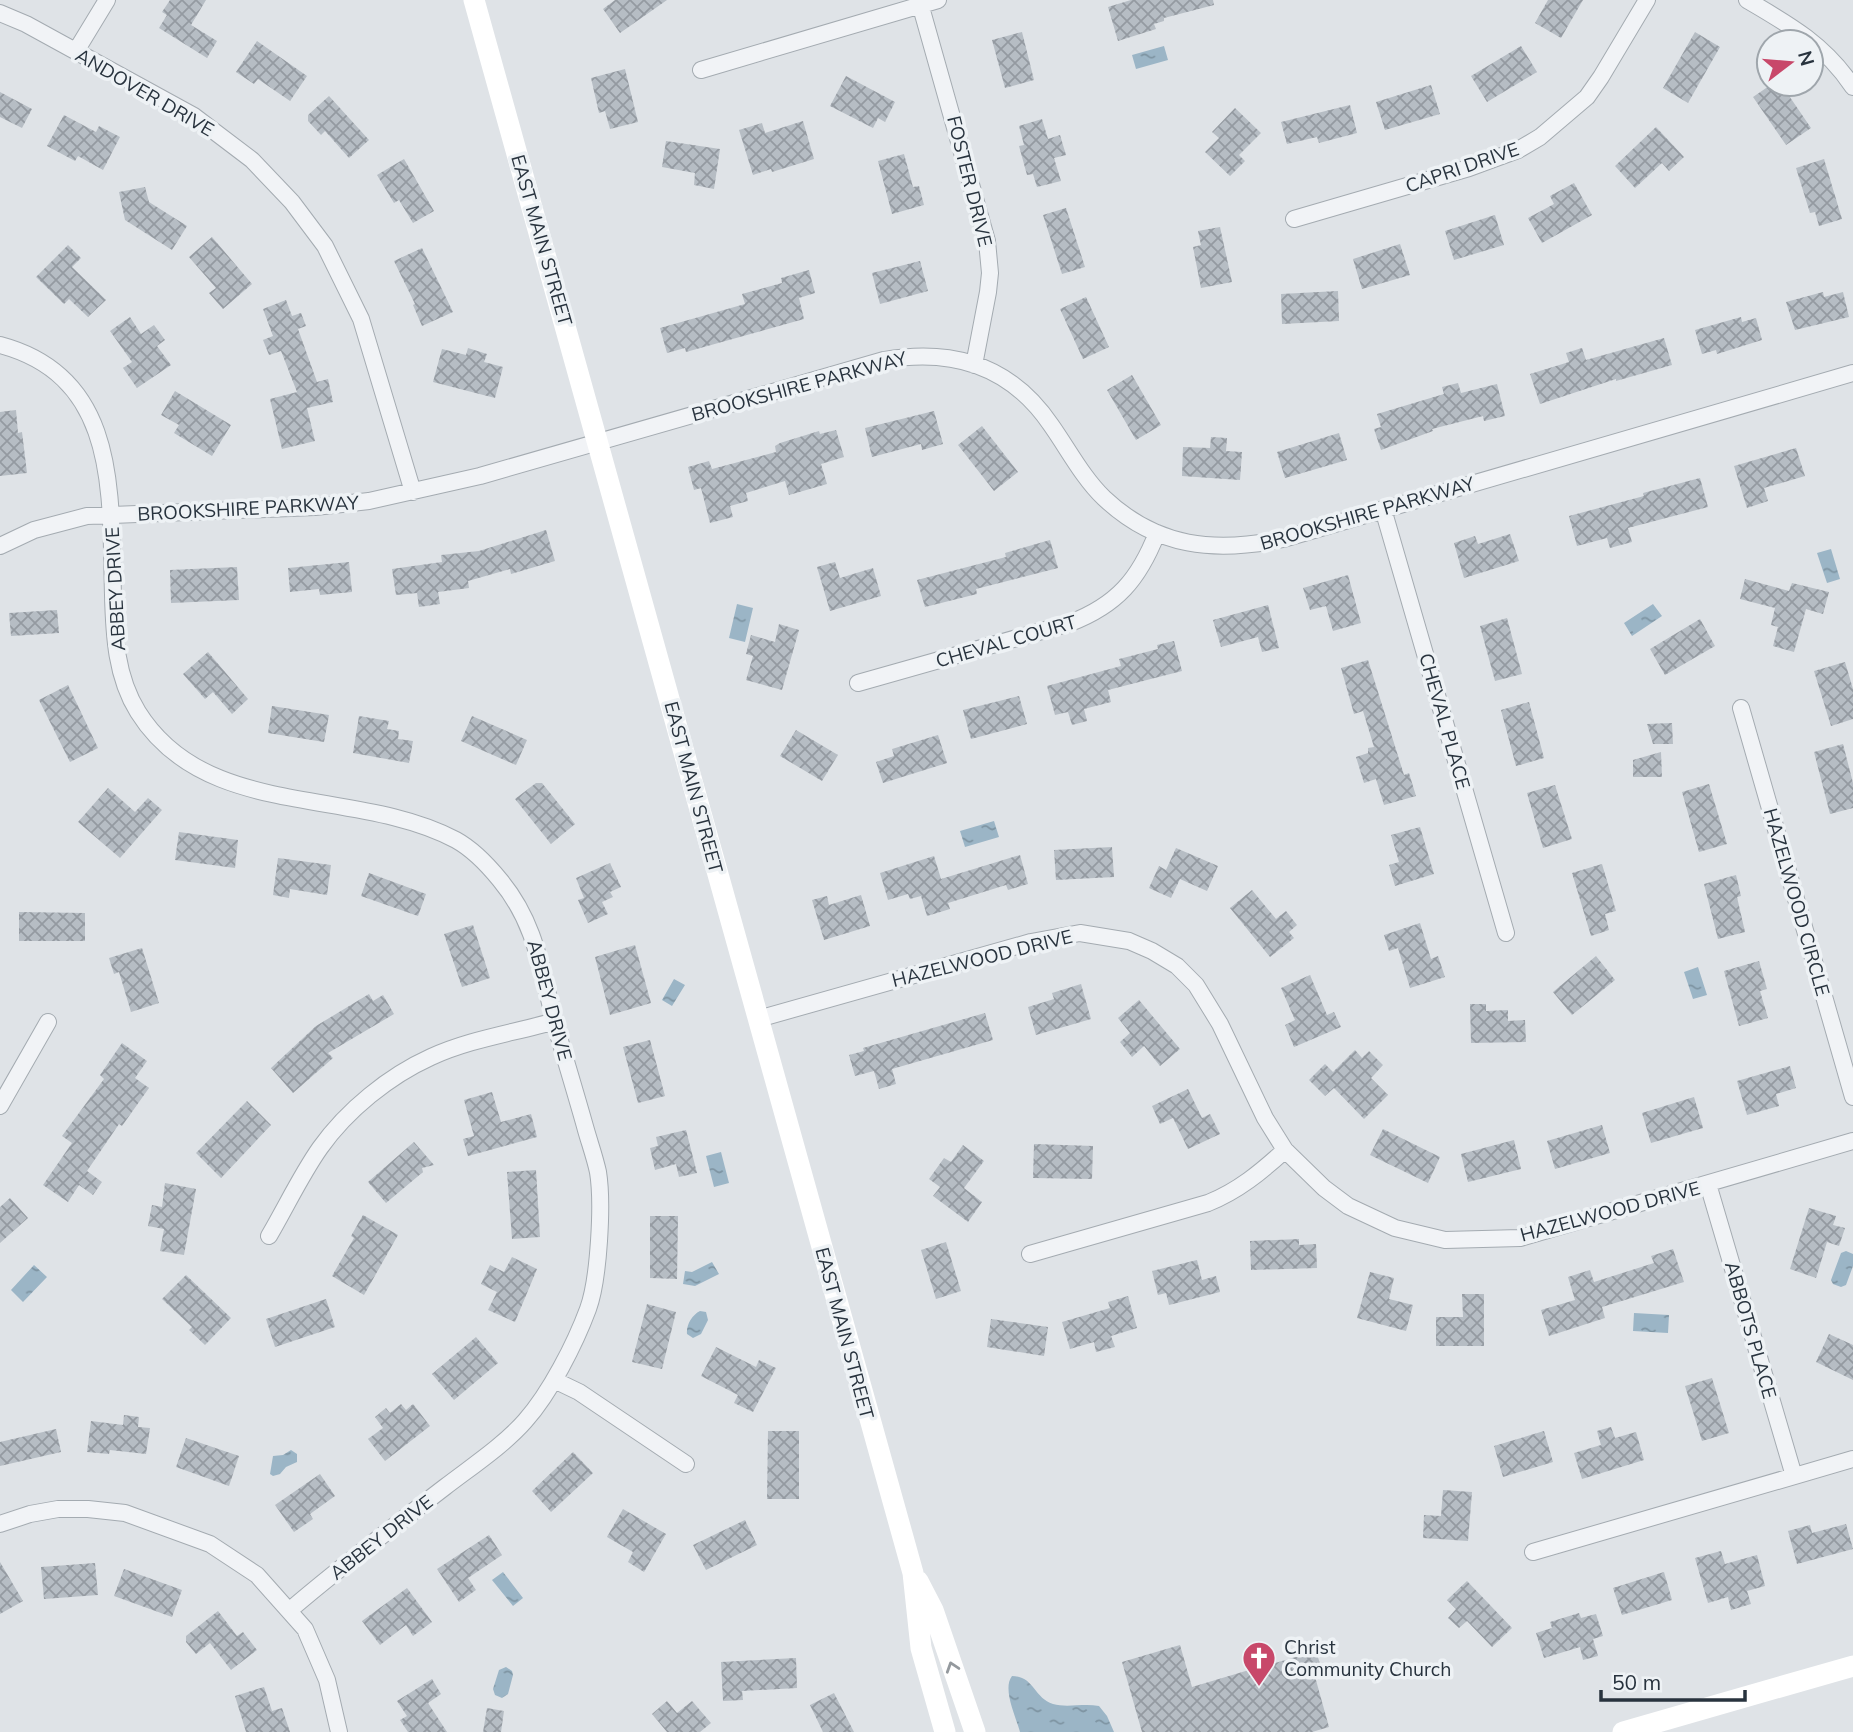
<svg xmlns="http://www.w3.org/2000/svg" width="1853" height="1732" viewBox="0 0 1853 1732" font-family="Mulish,sans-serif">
<defs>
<pattern id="water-ripples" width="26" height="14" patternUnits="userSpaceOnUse" patternTransform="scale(1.75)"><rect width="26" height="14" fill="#9bb5c6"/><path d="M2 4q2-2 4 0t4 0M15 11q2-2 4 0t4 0" fill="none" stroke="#7e94a2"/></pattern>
<pattern id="building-cross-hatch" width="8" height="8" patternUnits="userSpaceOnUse" patternTransform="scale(1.75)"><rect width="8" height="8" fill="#b6bdc4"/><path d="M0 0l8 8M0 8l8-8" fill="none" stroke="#949aa1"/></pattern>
</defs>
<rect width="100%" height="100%" fill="#dfe3e7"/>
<!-- water -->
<path fill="url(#water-ripples)" d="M1164,46L1168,60L1136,69L1132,55Z
M1831,549L1840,579L1827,583L1817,553Z
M737,604L753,608L745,642L729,638Z
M1653,604L1662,616L1632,636L1624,623Z
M994,821L999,837L965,847L960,831Z
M1698,967L1707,995L1693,999L1684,972Z
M674,979L685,985L672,1006L662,1000Z
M721,1152L729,1183L714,1187L706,1156Z
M1846,1251L1853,1254V1266L1846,1285L1841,1287L1833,1284L1831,1280L1841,1253Z
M712,1262L719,1274L695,1286L683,1284L685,1271L692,1272Z
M34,1265L47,1277L23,1302L11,1290Z
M700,1311L706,1312L708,1320L701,1334L693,1338L687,1334C686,1325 692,1315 700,1311Z
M1634,1313L1669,1315L1668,1333L1633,1331Z
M291,1450L297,1454V1462L286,1467L280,1474L273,1476L270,1474L273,1456L283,1455Z
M503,1572L523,1598L513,1606L492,1580Z
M506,1667L512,1671L513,1675L508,1694L502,1698L495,1695L493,1689L499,1670Z
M1012,1676C1034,1676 1034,1698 1053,1704C1067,1708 1084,1703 1099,1706L1107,1716L1114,1732H1020C1016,1717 1002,1689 1012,1676Z"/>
<!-- building -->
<path fill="url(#building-cross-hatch)" d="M170,0H206L191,25L217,41L207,58L159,28L167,15L162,12Z
M615,0H667L620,33L603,9Z
M1131,0H1213L1214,5L1164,18V21L1154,24L1156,29L1118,41L1108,7Z
M1548,0H1583L1561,38L1535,23Z
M1022,32L1034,80L1005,88L992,40Z
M1695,32L1720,47L1688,103L1663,88Z
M257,41L307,76L290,101L258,79L254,84L236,72Z
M1521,46L1537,72L1487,102L1471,76Z
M625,69L638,122L610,129L605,111L599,113L591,78Z
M846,76L895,102L885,122L878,118L873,128L830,106Z
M1772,84H1781L1811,128L1786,145L1753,97Z
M1431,85L1440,114L1385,130L1376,102Z
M0,92L32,109L22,128L0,117Z
M329,96L369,140L349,158L325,131L321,135L308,121V115Z
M1350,105L1357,133L1319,143L1317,137L1287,144L1281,122Z
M1235,108L1261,133L1239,155L1245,161L1230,176L1205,152L1219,138L1212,132Z
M64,115L96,132L99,126L120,137L103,170L78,156L75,161L47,146Z
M1042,119L1048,139L1060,135L1066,155L1054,158L1061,181L1037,187L1033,174L1027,175L1019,146L1024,145L1019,126Z
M803,121L814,159L772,172L771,169L753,175L739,130L762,123L765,133Z
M1656,127L1684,157L1669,171L1662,163L1635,188L1615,166Z
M666,141L720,149L714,189L694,185L695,173L662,167Z
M904,154L913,187L919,186L924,205L892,214L878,161Z
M404,159L434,211L413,223L399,200L394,203L377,175Z
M1824,159L1842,219L1819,226L1815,212L1810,213L1796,168Z
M1574,183L1592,215L1542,243L1528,218L1554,204L1550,196Z
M145,187L149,202L187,226L172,250L125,220L119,192Z
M1066,208L1085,267L1062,274L1043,215Z
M1495,215L1504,245L1454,260L1445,231Z
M1220,227L1232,282L1201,288L1193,247L1201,245L1198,231Z
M212,237L252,284L223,309L209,293L216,288L189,257Z
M1400,244L1410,275L1362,289L1353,259Z
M68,245L81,258L72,267L106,300L88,317L69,299L64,304L36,277Z
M422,248L453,312L422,326L413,305L415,304L394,261Z
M920,261L928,291L880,304L872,273Z
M809,270L815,293L799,298L804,319L686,352L685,348L667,353L660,328L745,304L742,294L782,283L781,278Z
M1338,291L1339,321L1282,324L1281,294Z
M1823,292L1824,297L1843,292L1849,317L1795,330L1786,302Z
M1086,297L1109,347L1083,359L1060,309Z
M286,300L292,316L301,313L306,326L298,329L317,382L328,379L333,402L307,408L315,441L282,449L270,399L297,392L281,351L269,355L263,340L273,336L263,309Z
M130,317L141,334L154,325L165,340L157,346L171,365L137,388L123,368L132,362L110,331Z
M1741,317L1742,322L1756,318L1762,340L1717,354L1716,350L1702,354L1695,330Z
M1664,338L1672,365L1616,381V379L1540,404L1530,374L1569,362L1566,353L1582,348L1586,360Z
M468,348L487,354L484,362L503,367L495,398L433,382L442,349L466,355Z
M1132,375L1161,425L1136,440L1107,390Z
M1458,383L1461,393L1497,384L1505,416L1484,421L1483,416L1432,429L1433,431L1381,450L1374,429L1381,427L1377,414L1444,394L1442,387Z
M175,391L231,425L212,456L174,433L179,425L161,415Z
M16,410L18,433L22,432L27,473L0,476V412Z
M934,411L943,444L922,450L921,444L872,457L865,428Z
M982,426L1018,472L994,491L958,445Z
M836,430L844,457L821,464L827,484L789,495L785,481L746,493L748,501L730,506L733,517L710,523L701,488L694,490L688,467L709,461L712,469L776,452L775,446L780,443L819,431L820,434Z
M1339,433L1347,460L1285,478L1277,452Z
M1211,437L1227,438L1226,451L1242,452L1240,480L1182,476L1183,447L1210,448Z
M1796,448L1805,476L1764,488L1768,501L1747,508L1734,466Z
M1700,478L1708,507L1628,528L1632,542L1610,548L1607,538L1577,546L1569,516L1644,496L1643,493Z
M546,530L555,561L511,574L510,569L468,581L469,588L438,592L440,604L419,607L417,593L396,595L392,569L442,562L441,555L479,551Z
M1510,534L1519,561L1464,578L1454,543L1475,536L1478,544Z
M1050,540L1058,568L976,589L977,594L925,607L917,580L1006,557L1005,553Z
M349,562L352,592L320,595L319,589L290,592L288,568Z
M835,562L840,578L873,568L881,596L830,611L817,567Z
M237,567L239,600L171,603L170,570Z
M1348,575L1361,623L1333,631L1326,606L1310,610L1303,588Z
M1745,579L1789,591L1792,583L1829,592L1823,614L1806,609L1794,652L1773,646L1778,627L1771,625L1775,608L1740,599Z
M1268,605L1279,648L1262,652L1258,637L1221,647L1213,620Z
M57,610L59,633L11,636L9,613Z
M1507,618L1522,674L1495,681L1480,626Z
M1700,619L1715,646L1665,675L1650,649Z
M779,624L799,630L782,690L746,680L753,656L746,654L751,635L775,642Z
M1174,641L1182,671L1108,690L1111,702L1084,709L1087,721L1072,725L1068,712L1055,715L1047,686L1121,666L1119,659L1158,649L1157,645Z
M208,652L248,699L232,714L213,692L205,699L183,674Z
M1368,660L1404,775L1409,773L1416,796L1384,805L1376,779L1364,783L1356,757L1368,753V748L1374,747L1363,711L1354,714L1341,668Z
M1845,662L1853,689V719L1831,726L1814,671Z
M68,685L98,748L70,762L39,700Z
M1019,696L1027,724L971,739L963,710Z
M1529,702L1544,758L1516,766L1501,710Z
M272,706L329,715L324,742L268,733Z
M359,716L389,721L387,729L399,731L398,739L413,741L409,763L353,753Z
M472,716L527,740L516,765L461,741Z
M1672,723L1673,744H1653L1647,724Z
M796,730L838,755L822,781L780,756Z
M938,735L947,763L883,783L876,762L894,756L892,749Z
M1843,744L1853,783V808L1830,814L1814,752Z
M1661,752L1662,777H1633V760Z
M536,783H542L575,824L551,844L515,799Z
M1709,784L1727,844L1699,852L1682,792Z
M1555,785L1572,839L1543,848L1527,793Z
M108,788L135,812L148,798L162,810L120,858L78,822Z
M1420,827L1434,874L1395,886L1389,865L1399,862L1391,835Z
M179,832L238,840L235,868L175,860Z
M1112,847L1114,877L1056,880L1054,850Z
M1176,848L1218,866L1207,891L1180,879L1171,898L1149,888L1159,866L1166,870Z
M1020,855L1028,884L1008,890L1006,885L948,903L950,909L927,916L921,896L910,899L908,894L888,900L880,873L934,856L941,879Z
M278,858L331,865L327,895L290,889L289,898L273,895Z
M610,863L621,887L610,892L613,897L602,902L608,914L588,923L578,900L584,898L576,878Z
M1602,864L1616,911L1605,914L1609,930L1591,936L1572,873Z
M369,873L426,894L418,916L361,896Z
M1736,875L1741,896L1737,897L1745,932L1718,939L1704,884Z
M1252,890L1276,919L1286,911L1297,925L1289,932L1294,938L1270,957L1230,908Z
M861,895L870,926L824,940L812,900L827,896L829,905Z
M19,912L85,913V941H19Z
M1420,923L1431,959L1438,956L1445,977L1410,988L1398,948L1389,951L1384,935Z
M473,925L490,978L462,987L444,934Z
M635,945L651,1003L610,1015L595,957Z
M142,948L159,1003L131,1012L119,972L114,974L109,958Z
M1596,956L1615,980L1572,1015L1553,992Z
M1759,961L1767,989L1760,991L1768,1018L1739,1026L1724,971Z
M1310,975L1327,1015L1334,1012L1341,1027L1294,1047L1285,1025L1295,1020L1281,988Z
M1081,984L1091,1019L1036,1035L1028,1007L1054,999L1052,993Z
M369,994L373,1001L383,995L394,1014L328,1053L333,1058L293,1093L271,1068L316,1026Z
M1139,1000L1180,1049L1160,1066L1144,1046L1132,1057L1120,1042L1130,1033L1118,1018Z
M1470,1004H1486V1011L1508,1010V1021L1525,1020L1526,1042L1471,1043Z
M985,1013L993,1040L892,1069L896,1084L879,1089L874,1071L855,1076L849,1055L864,1051L863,1048Z
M650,1040L665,1096L638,1103L623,1047Z
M122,1043L147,1061L135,1078L149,1088L122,1126L119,1124L87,1171L102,1182L93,1195L79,1185L68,1202L43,1185L72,1143L62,1136L104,1079L100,1075Z
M1355,1050L1362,1058L1369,1051L1383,1065L1371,1078L1388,1095L1364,1119L1334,1088L1325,1096L1309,1080L1325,1064L1333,1072Z
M1790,1066L1796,1088L1776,1094L1779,1106L1747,1115L1737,1081Z
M1188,1089L1202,1118L1210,1114L1220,1134L1188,1149L1173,1118L1160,1124L1152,1106Z
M492,1092L501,1122L531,1114L537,1137L468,1156L463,1139L474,1136L464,1100Z
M1694,1097L1703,1128L1651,1143L1642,1113Z
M247,1101L271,1125L221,1178L196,1153Z
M1602,1125L1610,1153L1555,1169L1547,1141Z
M1383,1129L1440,1157L1428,1183L1370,1155Z
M686,1130L697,1173L679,1177L676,1164L655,1170L650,1148L658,1146L656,1137Z
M1514,1140L1521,1169L1468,1182L1461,1154Z
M414,1142L434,1165L422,1168L423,1172L386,1203L368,1182Z
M1034,1144L1093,1146L1092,1179L1033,1178Z
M963,1145L984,1161L964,1188L982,1202L968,1222L933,1196L940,1187L929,1179L944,1158L951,1162Z
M536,1170L540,1237L512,1239L507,1172Z
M165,1183L196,1189L184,1255L160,1251L164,1229L148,1226L152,1205L162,1207Z
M10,1198L28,1218L0,1243V1207Z
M1809,1208L1836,1216L1833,1225L1845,1228L1839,1246L1827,1242L1816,1278L1790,1269Z
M363,1215L398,1235L364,1295L332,1276L354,1238L351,1236Z
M650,1216H678L677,1279L650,1278Z
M1299,1239V1245L1316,1244L1317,1268L1251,1270L1250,1241Z
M946,1242L961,1291L936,1299L921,1250Z
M1673,1249L1684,1282L1602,1307L1605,1318L1549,1336L1541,1310L1575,1300L1568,1277L1590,1270L1594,1282L1654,1263L1651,1256Z
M512,1257L537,1269L515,1322L488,1310L497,1292L481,1284L490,1265L504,1272Z
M1197,1260L1202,1280L1216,1276L1220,1292L1169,1305L1166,1293L1158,1295L1152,1271Z
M1370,1272L1394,1278L1389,1299L1413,1305L1406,1331L1357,1318Z
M186,1275L231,1318L205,1345L189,1330L192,1327L162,1299Z
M1462,1294H1484V1346H1436V1317H1463Z
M1128,1296L1137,1328L1111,1336L1115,1347L1096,1352L1094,1342L1070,1349L1062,1322L1110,1308L1108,1302Z
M326,1299L335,1327L275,1347L266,1319Z
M647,1304L676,1312L662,1369L632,1362Z
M991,1319L1048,1327L1044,1356L987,1347Z
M1829,1334L1853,1345V1380L1816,1362Z
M476,1337L498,1363L454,1400L432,1374Z
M716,1347L756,1367L759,1360L776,1368L753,1412L734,1403L738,1395L701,1376Z
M1712,1378L1729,1433L1702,1441L1685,1386Z
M401,1404L406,1410L413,1404L430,1426L385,1461L368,1439L383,1428L375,1417L386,1408L390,1413Z
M124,1415L139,1417L138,1427L150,1428L146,1454L110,1450L109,1454L87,1452L91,1421L123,1425Z
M1611,1427L1615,1438L1636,1432L1644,1460L1582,1479L1574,1453L1601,1445L1597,1431Z
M56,1429L61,1452L0,1466V1442Z
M768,1431H799V1499H767Z
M1544,1431L1553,1462L1503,1477L1494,1446Z
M186,1438L239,1456L229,1486L176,1467Z
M573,1452L593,1473L551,1512L532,1491Z
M320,1474L335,1496L310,1514L313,1519L294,1532L275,1505Z
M1443,1490L1472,1492L1468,1541L1423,1538L1424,1515L1441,1516Z
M623,1509L666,1534L644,1572L628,1562L633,1552L607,1537Z
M745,1520L757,1545L706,1570L693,1545Z
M1846,1524L1853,1549L1797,1564L1788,1531L1810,1525L1812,1533Z
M489,1535L502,1555L468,1578L476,1590L459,1602L437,1569Z
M1721,1551L1725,1564L1757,1555L1765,1586L1747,1591L1751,1604L1731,1610L1728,1597L1708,1603L1695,1558Z
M0,1562L23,1601L0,1614Z
M95,1563L98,1595L44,1599L41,1567Z
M124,1569L182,1590L172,1617L114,1596Z
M1664,1572L1672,1600L1622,1615L1613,1588Z
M1467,1581L1512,1628L1492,1647L1467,1621L1459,1628L1448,1618L1456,1609L1447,1600Z
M407,1588L432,1622L413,1636L406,1625L380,1645L362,1621Z
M218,1611L237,1636L243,1632L257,1650L231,1670L210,1643L196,1654L186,1642V1636Z
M1579,1613L1581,1618L1596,1614L1603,1636L1593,1639L1598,1656L1583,1660L1580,1647L1544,1658L1536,1633L1552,1628L1550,1622Z
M1180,1645L1192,1687L1249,1670L1246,1661L1265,1655L1268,1665L1316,1651L1322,1670L1314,1673L1329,1727L1312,1732H1142L1122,1662Z
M796,1658L797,1688L742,1691L743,1700L723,1701L721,1662Z
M432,1679L441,1694L428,1703L447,1732H408L400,1720L407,1716L397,1701Z
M264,1687L272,1711L282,1708L290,1732H246L235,1696Z
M834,1693L854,1732H823L810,1705Z
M667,1701L677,1713L692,1701L711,1723L700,1732H667L652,1714Z
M487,1708L504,1711L501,1732H483Z"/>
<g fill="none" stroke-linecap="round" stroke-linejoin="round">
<defs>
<path id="street" d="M919,0L987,241L990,273L988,292L974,365
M1747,0C1790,25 1825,45 1853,87
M0,13L26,24L194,116L252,160L292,202L325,246L361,319L413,492
M76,51L107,0
M701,70L938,0
M1294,219L1469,168L1518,150L1540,137L1587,97L1601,77L1647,0
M0,345C120,377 110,495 113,595C114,635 116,677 138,712C206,821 355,786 456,840C474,850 487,864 500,880C536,923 541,970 555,1023C565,1059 576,1094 586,1130C590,1144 595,1158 598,1172C603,1203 599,1279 588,1309C575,1344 550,1393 525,1421C504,1445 471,1467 445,1487C393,1527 340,1567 290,1610
M1383,509L1506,933
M0,546L34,530L87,516L315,507L369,501L480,476L884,360C953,348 1011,366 1051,425C1068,449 1083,478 1104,498C1157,548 1215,553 1283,539L1853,373
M858,683L1070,623C1117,605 1139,579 1157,533
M1741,708L1853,1097
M758,1019L1031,942L1080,933L1129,941L1152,951L1177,966L1196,985L1220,1024L1265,1118L1285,1150L1324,1188L1348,1206L1395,1228L1445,1240L1520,1238L1853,1141
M0,1106L48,1022
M1708,1184L1794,1476
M269,1236C286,1207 301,1175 320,1148C347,1110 389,1076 431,1057C470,1039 514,1033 555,1021
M1030,1254L1208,1203C1238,1191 1261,1172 1285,1150
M554,1380L579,1392L686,1464
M0,1524L30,1514L58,1509H88L125,1513L210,1544L257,1575L305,1629L327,1680L339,1732
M1533,1552L1853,1459"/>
</defs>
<!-- street casing -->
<use href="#street" stroke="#a4abb1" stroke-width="18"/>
<!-- street -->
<use href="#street" stroke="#f1f3f6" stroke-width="16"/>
<!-- secondary -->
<path stroke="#fff" stroke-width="21" d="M474,0L913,1573L921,1648L945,1732
M918,1581L933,1610L975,1732
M1623,1732L1853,1666"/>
</g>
<!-- one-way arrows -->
<defs><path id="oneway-chevron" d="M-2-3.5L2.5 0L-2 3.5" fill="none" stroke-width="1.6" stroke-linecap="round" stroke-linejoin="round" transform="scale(1.75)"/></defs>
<use stroke="#94999e" href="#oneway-chevron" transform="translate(952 1667) rotate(-108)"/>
<!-- icons -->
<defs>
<symbol id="church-pin" viewBox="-11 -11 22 30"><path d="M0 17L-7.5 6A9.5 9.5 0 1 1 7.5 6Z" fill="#c8486a" stroke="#eef2f5"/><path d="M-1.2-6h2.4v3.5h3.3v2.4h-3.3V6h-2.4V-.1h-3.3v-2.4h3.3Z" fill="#fff"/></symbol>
</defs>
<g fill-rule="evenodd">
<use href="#church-pin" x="1240" y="1639" width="38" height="52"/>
</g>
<g text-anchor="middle" stroke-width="7" stroke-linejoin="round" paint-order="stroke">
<!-- street labels -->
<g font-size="19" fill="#28333e" stroke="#eef2f5">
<text transform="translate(145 92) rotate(30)" y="7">ANDOVER DRIVE</text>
<text transform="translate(1462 167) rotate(-19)" y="7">CAPRI DRIVE</text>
<text transform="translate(970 181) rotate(76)" y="7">FOSTER DRIVE</text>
<text transform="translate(542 240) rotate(74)" y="7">EAST MAIN STREET</text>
<text transform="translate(799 386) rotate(-15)" y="7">BROOKSHIRE PARKWAY</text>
<text transform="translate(248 508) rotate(-3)" y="7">BROOKSHIRE PARKWAY</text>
<text transform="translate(1367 513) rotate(-16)" y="7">BROOKSHIRE PARKWAY</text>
<text transform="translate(115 589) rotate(-93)" y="7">ABBEY DRIVE</text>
<text transform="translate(1006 641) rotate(-16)" y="7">CHEVAL COURT</text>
<text transform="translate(1445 721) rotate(74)" y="7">CHEVAL PLACE</text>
<text transform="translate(694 787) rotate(75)" y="7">EAST MAIN STREET</text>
<text transform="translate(1797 902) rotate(74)" y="7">HAZELWOOD CIRCLE</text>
<text transform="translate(982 958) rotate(-14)" y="7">HAZELWOOD DRIVE</text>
<text transform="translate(550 1000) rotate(75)" y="7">ABBEY DRIVE</text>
<text transform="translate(1610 1211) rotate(-15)" y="7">HAZELWOOD DRIVE</text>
<text transform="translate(1751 1330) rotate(74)" y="7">ABBOTS PLACE</text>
<text transform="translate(845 1333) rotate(75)" y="7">EAST MAIN STREET</text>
<text transform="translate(381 1537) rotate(-38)" y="7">ABBEY DRIVE</text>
</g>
<!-- poi labels -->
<g font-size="19" fill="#28333e" stroke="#eef2f5" text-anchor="start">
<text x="1284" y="1654">Christ<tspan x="1284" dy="22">Community Church</tspan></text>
</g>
</g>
<!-- north arrow -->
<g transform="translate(1790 63) rotate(74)"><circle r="33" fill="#eef2f5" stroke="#9fa6ac" stroke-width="2"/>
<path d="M0-5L12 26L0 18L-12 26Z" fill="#c8486a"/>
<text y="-10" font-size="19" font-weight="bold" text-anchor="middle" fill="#28333e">N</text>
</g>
<!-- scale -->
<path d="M1601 1690v10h144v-10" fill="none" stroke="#28333e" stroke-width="3.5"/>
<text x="1612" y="1690" font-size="21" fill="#28333e" stroke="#eef2f5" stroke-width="5" paint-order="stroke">50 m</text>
</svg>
